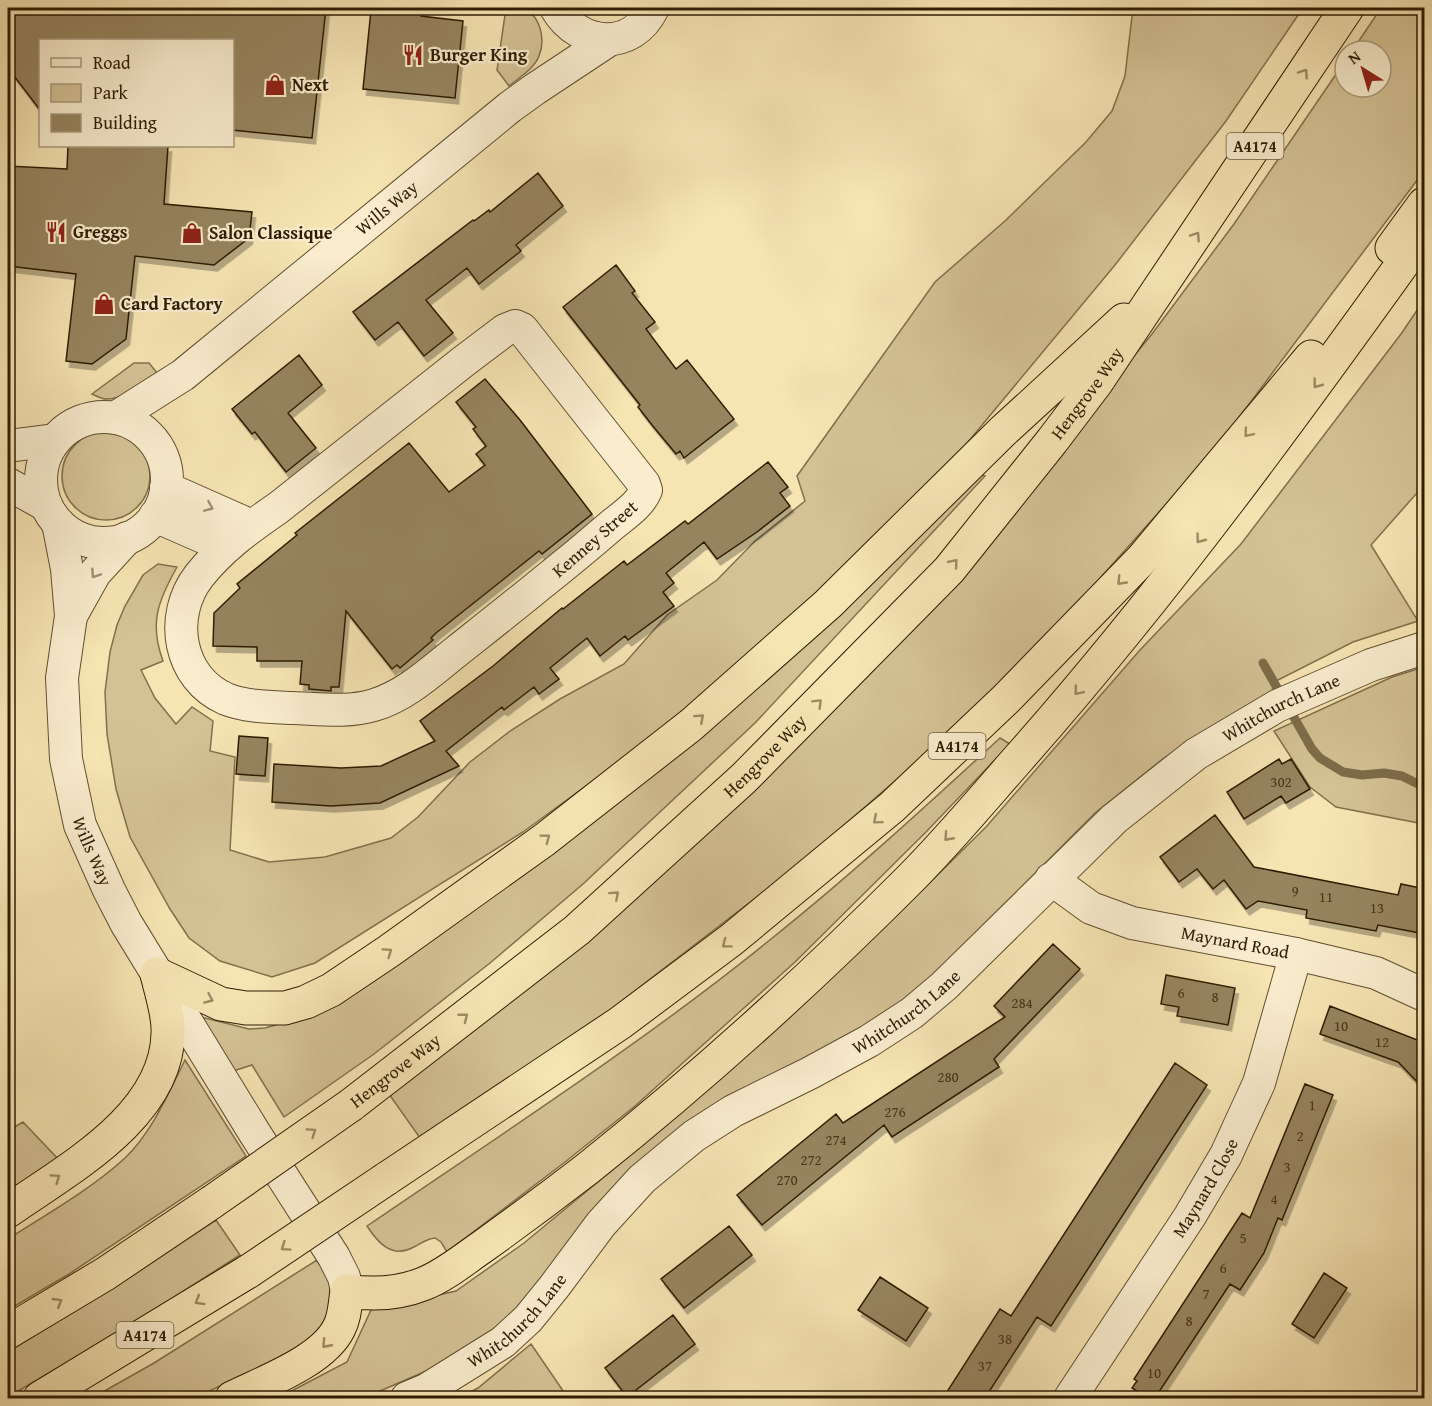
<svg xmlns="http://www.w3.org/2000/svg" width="1432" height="1406" viewBox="0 0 1432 1406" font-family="'Gentium Book Plus',serif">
<defs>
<filter id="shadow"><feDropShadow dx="3.5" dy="6" stdDeviation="0" flood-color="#0004"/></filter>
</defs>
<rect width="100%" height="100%" fill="#f6e4b3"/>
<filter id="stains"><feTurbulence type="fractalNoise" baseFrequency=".00333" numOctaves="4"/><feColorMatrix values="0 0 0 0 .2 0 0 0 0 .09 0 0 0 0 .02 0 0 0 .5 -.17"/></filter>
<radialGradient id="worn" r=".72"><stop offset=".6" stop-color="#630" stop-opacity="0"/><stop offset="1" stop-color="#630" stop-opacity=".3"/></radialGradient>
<!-- green -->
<path fill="#d4c295" stroke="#81704c" stroke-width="1.5" d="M506,8C510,8 517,6 521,8C540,13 546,39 539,56C534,69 520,77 509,86L497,70Z
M1133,8H1303L1226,121L1115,265L958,454L740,673L523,832L315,963L272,977L220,961L189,938L170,909L130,837L116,789L107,734L105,692L110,652L117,625L125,606L143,575L158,564L177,567C158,601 149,623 163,661L141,670L155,698L176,724L192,707L213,721L210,751L235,757L230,850L269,862L325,857L391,838L418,817L470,762L510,731L560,699L624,664L667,615L717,580L755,541L805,501L797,476L935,282L1005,221L1086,142L1112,111L1125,76Z
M1381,8H1424V171L1216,448L1061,622L934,747L797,866L606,1013L420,1138L389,1094L959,569L1152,334L1234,224L1345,61V87H1381V51H1352Z
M1424,300V485L1371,545L1418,621L1353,642L1274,682L1272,691L1164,758L1095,813L914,995L594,1225L501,1325L440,1365L364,1398H278L347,1362L371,1310L456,1291L524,1243L662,1129L896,916L986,827L1140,650L1241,544L1401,334Z
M134,363H149L158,374C144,382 123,400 106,399C101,399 97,396 92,394Z
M62 476a44 44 0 1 1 88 0a44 44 0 1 1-88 0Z
M977,474L985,476L755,723L583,884L490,963L374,1054L284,1117L252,1065L227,1073L193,1015L249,1029L265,1028L311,1015Z
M1424,667V824L1336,807L1310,787L1274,731L1392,677Z
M1000,738L1010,744L926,832L795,962L635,1106L565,1162L447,1252L441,1242L435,1238C426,1239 422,1243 414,1247C392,1259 378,1243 367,1226C503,1133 643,1043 771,939C851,875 925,807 1000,738Z
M185,1060L246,1156L69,1274L8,1310V1239C47,1214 90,1190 125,1158C152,1132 168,1094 185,1060Z
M23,1122L59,1160L8,1195V1131Z
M216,1220L240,1255L124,1329L8,1397V1352L122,1282Z
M317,1260L330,1281L332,1297L327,1315L317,1333L300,1348L195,1398H92L154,1363Z
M531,1344L568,1398H459L478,1388Z"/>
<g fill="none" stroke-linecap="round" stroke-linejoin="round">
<!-- stream -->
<path stroke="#7d6c49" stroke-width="9" d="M1263,663L1312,749L1320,758L1343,772L1362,775L1384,773L1402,776L1424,787"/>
</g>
<!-- building -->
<path fill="#96845f" stroke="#2e1d03" stroke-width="1.5" filter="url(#shadow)" d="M8,8H326L312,138L232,130V40H40V110L8,68Z
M386,8H422L421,16L463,21L455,98L363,89L371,10L385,11Z
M68,146H168L164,204L252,212L249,238L214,265L135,256L126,339L92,364L66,361L76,274L8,266V166L67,169Z
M538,173L563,206L516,245L521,251L479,284L467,268L426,300L453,333L424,356L398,322L375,340L353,312L473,220L474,221L489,210L490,212Z
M616,265L635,291L632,293L655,322L646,329L676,369L687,360L734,419L684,458L680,451L676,454L652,425L638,407L640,405L563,307Z
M299,355L322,385L288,413L316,448L286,472L255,432L252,434L232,409Z
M485,379L520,420L592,514L542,554L539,551L436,633L431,638L433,640L400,668L397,665L392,669L346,611L339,687H331V691L309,689V685L300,684L302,661H257V647L213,646L214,613L240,588L237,584L297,535L295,533L409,443L449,492L485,465L476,454L486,446L473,429L476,427L456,402Z
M768,462L788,487L780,493L790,506L757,532L717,559L704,542L666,573L674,583L663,592L674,606L628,640L625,636L600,656L587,638L550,668L559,679L539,694L534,687L504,710L502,707L446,751L459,766L380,803L331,806L272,802L274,764L341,768L381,766L435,741L420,721L493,666L562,608L563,609L624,561L627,565L685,521L688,524Z
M239,736L268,738L265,776L236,774Z
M1279,759L1282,764L1291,759L1310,789L1286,803L1281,796L1244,819L1227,792Z
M1215,815L1254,867L1398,895L1401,884L1425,889V907L1420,933L1378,925L1376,931L1306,918L1307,910L1258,901L1246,909L1224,880L1213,889L1197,869L1179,882L1160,857Z
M1053,944L1080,969L994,1059L999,1067L892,1137L884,1125L762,1225L737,1195L836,1114L843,1123L1005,1017L994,1006Z
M1166,975L1235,988L1228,1025L1177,1016L1179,1007L1161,1004Z
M1330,1006L1425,1043V1090L1398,1062L1320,1034Z
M1175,1063L1207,1085L1051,1326L1037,1317L985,1398H943L1000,1309L1011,1316Z
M1305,1084L1333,1095L1282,1220L1278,1218L1264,1253L1240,1290L1230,1284L1155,1398H1148L1132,1388L1137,1381L1134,1379L1242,1213L1250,1218Z
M729,1226L752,1255L684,1308L661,1279Z
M1324,1273L1347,1288L1314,1338L1292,1324Z
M880,1277L928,1308L906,1341L858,1310Z
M673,1315L695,1344L627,1397L605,1368Z"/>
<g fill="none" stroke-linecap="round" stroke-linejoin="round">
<defs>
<g id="minor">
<path d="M556,8C579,47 632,52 653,8"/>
<path d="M515,326L522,329L644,484L646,490C640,505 624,515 612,525C589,545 566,564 542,583C514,606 486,628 457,651C432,671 405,696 374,705C348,713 320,709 293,708C271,707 246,707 226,699C178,678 168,616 199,576C221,548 249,528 278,508L464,361L505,330Z"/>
<circle cx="104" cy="480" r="63"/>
<path id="s1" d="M115,418L183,375L510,107L535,89L609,40"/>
<path d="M8,446L55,440"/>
<path d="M8,484L46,505"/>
<path d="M166,488L252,526"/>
<path d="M155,516L226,547"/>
<path id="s2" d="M58,523L67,569L71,616L62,678L66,759L80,825L109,890L126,923L254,1132L334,1257L344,1277L347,1291"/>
<path d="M71,616L95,573L127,538"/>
<path id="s3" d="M1051,879L1091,908L1132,923L1296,954L1376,973L1424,995"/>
<path id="s4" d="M407,1398L426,1390L503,1342L528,1319L554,1287L601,1224L642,1179L694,1136L733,1111L810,1073L869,1041L912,1013L944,986L1114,819L1196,754L1277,706L1371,665L1424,648"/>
<path id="s5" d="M1070,1398L1190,1216L1226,1155L1259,1083L1296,954"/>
</g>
<g id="trunk">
<path d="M1392,248L1424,204"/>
<path d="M157,974L221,1004L246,1008H285L306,1002L331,990L389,951L544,840L691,725L828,604L1002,432L1124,320"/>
<path id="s6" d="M351,1105L577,930L744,778L949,570L1052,441L1096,383L1347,8"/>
<path d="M386,1179L620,1023L731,940L892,807L1006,699L1142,559L1311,357"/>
<path d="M8,1211C68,1169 167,1116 168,1033C169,1014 161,992 157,974"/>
<path d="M8,1332L105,1274L212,1202"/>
<path d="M40,1398L249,1271"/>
<path d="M232,1398C264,1382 323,1361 339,1328C345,1317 345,1303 347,1291C373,1295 398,1294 423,1284C444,1276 463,1260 482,1247C517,1222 552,1196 587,1169C700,1079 807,982 909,880C947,842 982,800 1018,759C1165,593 1295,414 1424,234"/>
</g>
</defs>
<!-- minor casing -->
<use href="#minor" stroke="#604f2f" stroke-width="34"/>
<!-- trunk casing -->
<use href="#trunk" stroke="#2e1d03" stroke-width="35"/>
<!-- minor -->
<use href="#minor" stroke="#f9edce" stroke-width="32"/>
<!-- trunk -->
<use href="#trunk" stroke="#f6e4b3" stroke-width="33"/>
<defs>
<path id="trunk-bridge" d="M212,1202L351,1105
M249,1271L386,1179"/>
</defs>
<!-- trunk-bridge casing -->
<use href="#trunk-bridge" stroke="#2e1d03" stroke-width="35" stroke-linecap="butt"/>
<!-- trunk-bridge -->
<use href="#trunk-bridge" stroke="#f6e4b3" stroke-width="33"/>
</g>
<!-- one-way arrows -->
<defs><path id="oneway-chevron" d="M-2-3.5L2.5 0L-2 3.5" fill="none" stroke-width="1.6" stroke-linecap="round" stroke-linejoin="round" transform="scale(1.5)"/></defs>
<g stroke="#9c8a64">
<use href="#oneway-chevron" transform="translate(1304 73) rotate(-56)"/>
<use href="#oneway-chevron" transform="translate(1196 236) rotate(-56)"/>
<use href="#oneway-chevron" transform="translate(1317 384) rotate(127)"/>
<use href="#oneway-chevron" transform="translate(1248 433) rotate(130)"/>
<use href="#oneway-chevron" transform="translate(1200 539) rotate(127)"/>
<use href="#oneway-chevron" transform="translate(954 563) rotate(-50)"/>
<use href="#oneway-chevron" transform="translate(1121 581) rotate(134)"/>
<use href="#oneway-chevron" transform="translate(1078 691) rotate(130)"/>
<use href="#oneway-chevron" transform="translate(818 703) rotate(-45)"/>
<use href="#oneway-chevron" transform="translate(700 718) rotate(-42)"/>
<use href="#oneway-chevron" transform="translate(877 820) rotate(140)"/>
<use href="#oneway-chevron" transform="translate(948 837) rotate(132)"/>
<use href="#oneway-chevron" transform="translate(546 838) rotate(-37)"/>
<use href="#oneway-chevron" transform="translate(615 895) rotate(-42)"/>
<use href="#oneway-chevron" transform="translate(726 944) rotate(143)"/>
<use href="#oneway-chevron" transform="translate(388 952) rotate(-35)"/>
<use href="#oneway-chevron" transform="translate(209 999) rotate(24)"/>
<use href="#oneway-chevron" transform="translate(464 1017) rotate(-38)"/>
<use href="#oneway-chevron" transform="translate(312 1132) rotate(-35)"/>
<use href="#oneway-chevron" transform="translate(56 1178) rotate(-35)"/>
<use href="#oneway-chevron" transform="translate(285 1247) rotate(146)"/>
<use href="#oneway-chevron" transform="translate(199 1301) rotate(149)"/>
<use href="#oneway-chevron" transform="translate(58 1302) rotate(-31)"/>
<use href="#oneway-chevron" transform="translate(326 1344) rotate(132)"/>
</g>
<g stroke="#9e8f73">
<use href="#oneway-chevron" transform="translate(209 507) rotate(23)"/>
<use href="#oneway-chevron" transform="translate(95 574) rotate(124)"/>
</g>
<!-- icons -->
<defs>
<symbol id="restaurant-bare" viewBox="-9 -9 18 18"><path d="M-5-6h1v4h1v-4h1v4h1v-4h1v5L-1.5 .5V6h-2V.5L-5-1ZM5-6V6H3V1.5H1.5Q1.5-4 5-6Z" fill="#8f2418" stroke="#f9edce" stroke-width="2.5" paint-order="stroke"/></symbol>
<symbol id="shop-bare" viewBox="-9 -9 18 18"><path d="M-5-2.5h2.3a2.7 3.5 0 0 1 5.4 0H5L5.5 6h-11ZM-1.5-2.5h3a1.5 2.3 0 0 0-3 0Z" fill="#8f2418" stroke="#f9edce" stroke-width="2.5" paint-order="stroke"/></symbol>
</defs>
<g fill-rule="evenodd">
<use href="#restaurant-bare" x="398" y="40" width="30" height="30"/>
<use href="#shop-bare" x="260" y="70" width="30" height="30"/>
<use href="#restaurant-bare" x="41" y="217" width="30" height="30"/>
<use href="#shop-bare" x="177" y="218" width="30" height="30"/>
<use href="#shop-bare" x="89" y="289" width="30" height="30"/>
</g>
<g text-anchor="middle" stroke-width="4.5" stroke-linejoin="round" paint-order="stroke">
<!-- number labels -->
<g font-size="15" fill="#48371a">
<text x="1281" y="787">302</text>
<text x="1295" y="896">9</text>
<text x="1326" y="902">11</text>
<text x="1377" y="913">13</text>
<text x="1181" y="998">6</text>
<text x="1215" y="1002">8</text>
<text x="1022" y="1008">284</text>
<text x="1341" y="1031">10</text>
<text x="1382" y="1047">12</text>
<text x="948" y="1082">280</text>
<text x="1312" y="1110">1</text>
<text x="895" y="1117">276</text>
<text x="1300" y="1141">2</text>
<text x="836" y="1145">274</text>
<text x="811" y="1165">272</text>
<text x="1287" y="1172">3</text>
<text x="787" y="1185">270</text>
<text x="1274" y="1204">4</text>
<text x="1243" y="1243">5</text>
<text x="1223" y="1273">6</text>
<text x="1206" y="1299">7</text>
<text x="1189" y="1326">8</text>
<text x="1005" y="1344">38</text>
<text x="985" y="1371">37</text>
<text x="1154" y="1378">10</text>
</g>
<!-- shield labels -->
<g fill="#f9edce" stroke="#6b5b40" stroke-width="1.5">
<rect x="1226.5" y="133" width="57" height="26" rx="4.5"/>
<rect x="928.5" y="733" width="57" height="26" rx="4.5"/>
<rect x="116.5" y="1322" width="57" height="26" rx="4.5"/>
</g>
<g font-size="16" font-weight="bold" fill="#2e1d03">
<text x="1255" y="152">A4174</text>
<text x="957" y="752">A4174</text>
<text x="145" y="1341">A4174</text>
</g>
<!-- poi labels -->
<g font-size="18" font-weight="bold" fill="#2e1d03" stroke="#f9edce" text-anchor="start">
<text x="430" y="61">Burger King</text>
<text x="292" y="91">Next</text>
<text x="73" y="238">Greggs</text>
<text x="209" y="239">Salon Classique</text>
<text x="121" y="310">Card Factory</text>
</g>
<!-- street labels -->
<g font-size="18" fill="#2e1d03" stroke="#f9edce">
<text dy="6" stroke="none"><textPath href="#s1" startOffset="344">Wills Way</textPath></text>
<text dy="6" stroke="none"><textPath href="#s6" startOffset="1028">Hengrove Way</textPath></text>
<text transform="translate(595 539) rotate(-41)" y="6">Kenney Street</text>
<text dy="6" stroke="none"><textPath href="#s4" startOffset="1126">Whitchurch Lane</textPath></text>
<text dy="6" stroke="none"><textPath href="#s6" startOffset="542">Hengrove Way</textPath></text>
<text dy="6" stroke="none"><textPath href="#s2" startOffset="334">Wills Way</textPath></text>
<text dy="6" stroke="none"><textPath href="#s3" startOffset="198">Maynard Road</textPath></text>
<text dy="6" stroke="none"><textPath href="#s4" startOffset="640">Whitchurch Lane</textPath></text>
<text dy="6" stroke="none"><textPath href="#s6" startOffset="56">Hengrove Way</textPath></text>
<text dy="6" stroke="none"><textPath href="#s5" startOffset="250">Maynard Close</textPath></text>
<text dy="6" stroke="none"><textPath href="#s4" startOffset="136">Whitchurch Lane</textPath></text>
</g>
</g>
<!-- margin -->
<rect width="1432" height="1406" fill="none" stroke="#f6e4b3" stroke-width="30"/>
<rect x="9" y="9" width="1414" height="1388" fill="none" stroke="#2e1d03" stroke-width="3"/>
<rect x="15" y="15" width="1402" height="1376" fill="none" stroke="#2e1d03" stroke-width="1.5"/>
<!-- legend -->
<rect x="39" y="39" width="195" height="108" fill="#f9edce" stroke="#a89a7d" stroke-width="1.5"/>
<rect x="51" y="58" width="30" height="9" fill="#f9edce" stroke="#a89a7d" stroke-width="1.5"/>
<text x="93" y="69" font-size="18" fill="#2e1d03">Road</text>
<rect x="51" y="84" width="30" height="18" fill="#d4c295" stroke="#a89a7d" stroke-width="1.5"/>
<text x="93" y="99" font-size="18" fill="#2e1d03">Park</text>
<rect x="51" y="114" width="30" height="18" fill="#96845f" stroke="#a89a7d" stroke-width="1.5"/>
<text x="93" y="129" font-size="18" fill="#2e1d03">Building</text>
<!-- north arrow -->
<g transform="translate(1363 69) rotate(323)"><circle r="28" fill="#f9edce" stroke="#a89a7d" stroke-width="1.5"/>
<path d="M0-4.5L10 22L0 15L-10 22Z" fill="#8f2418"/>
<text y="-9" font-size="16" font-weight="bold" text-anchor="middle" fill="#2e1d03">N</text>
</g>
<rect width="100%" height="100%" filter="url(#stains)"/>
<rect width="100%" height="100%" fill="url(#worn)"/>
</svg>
